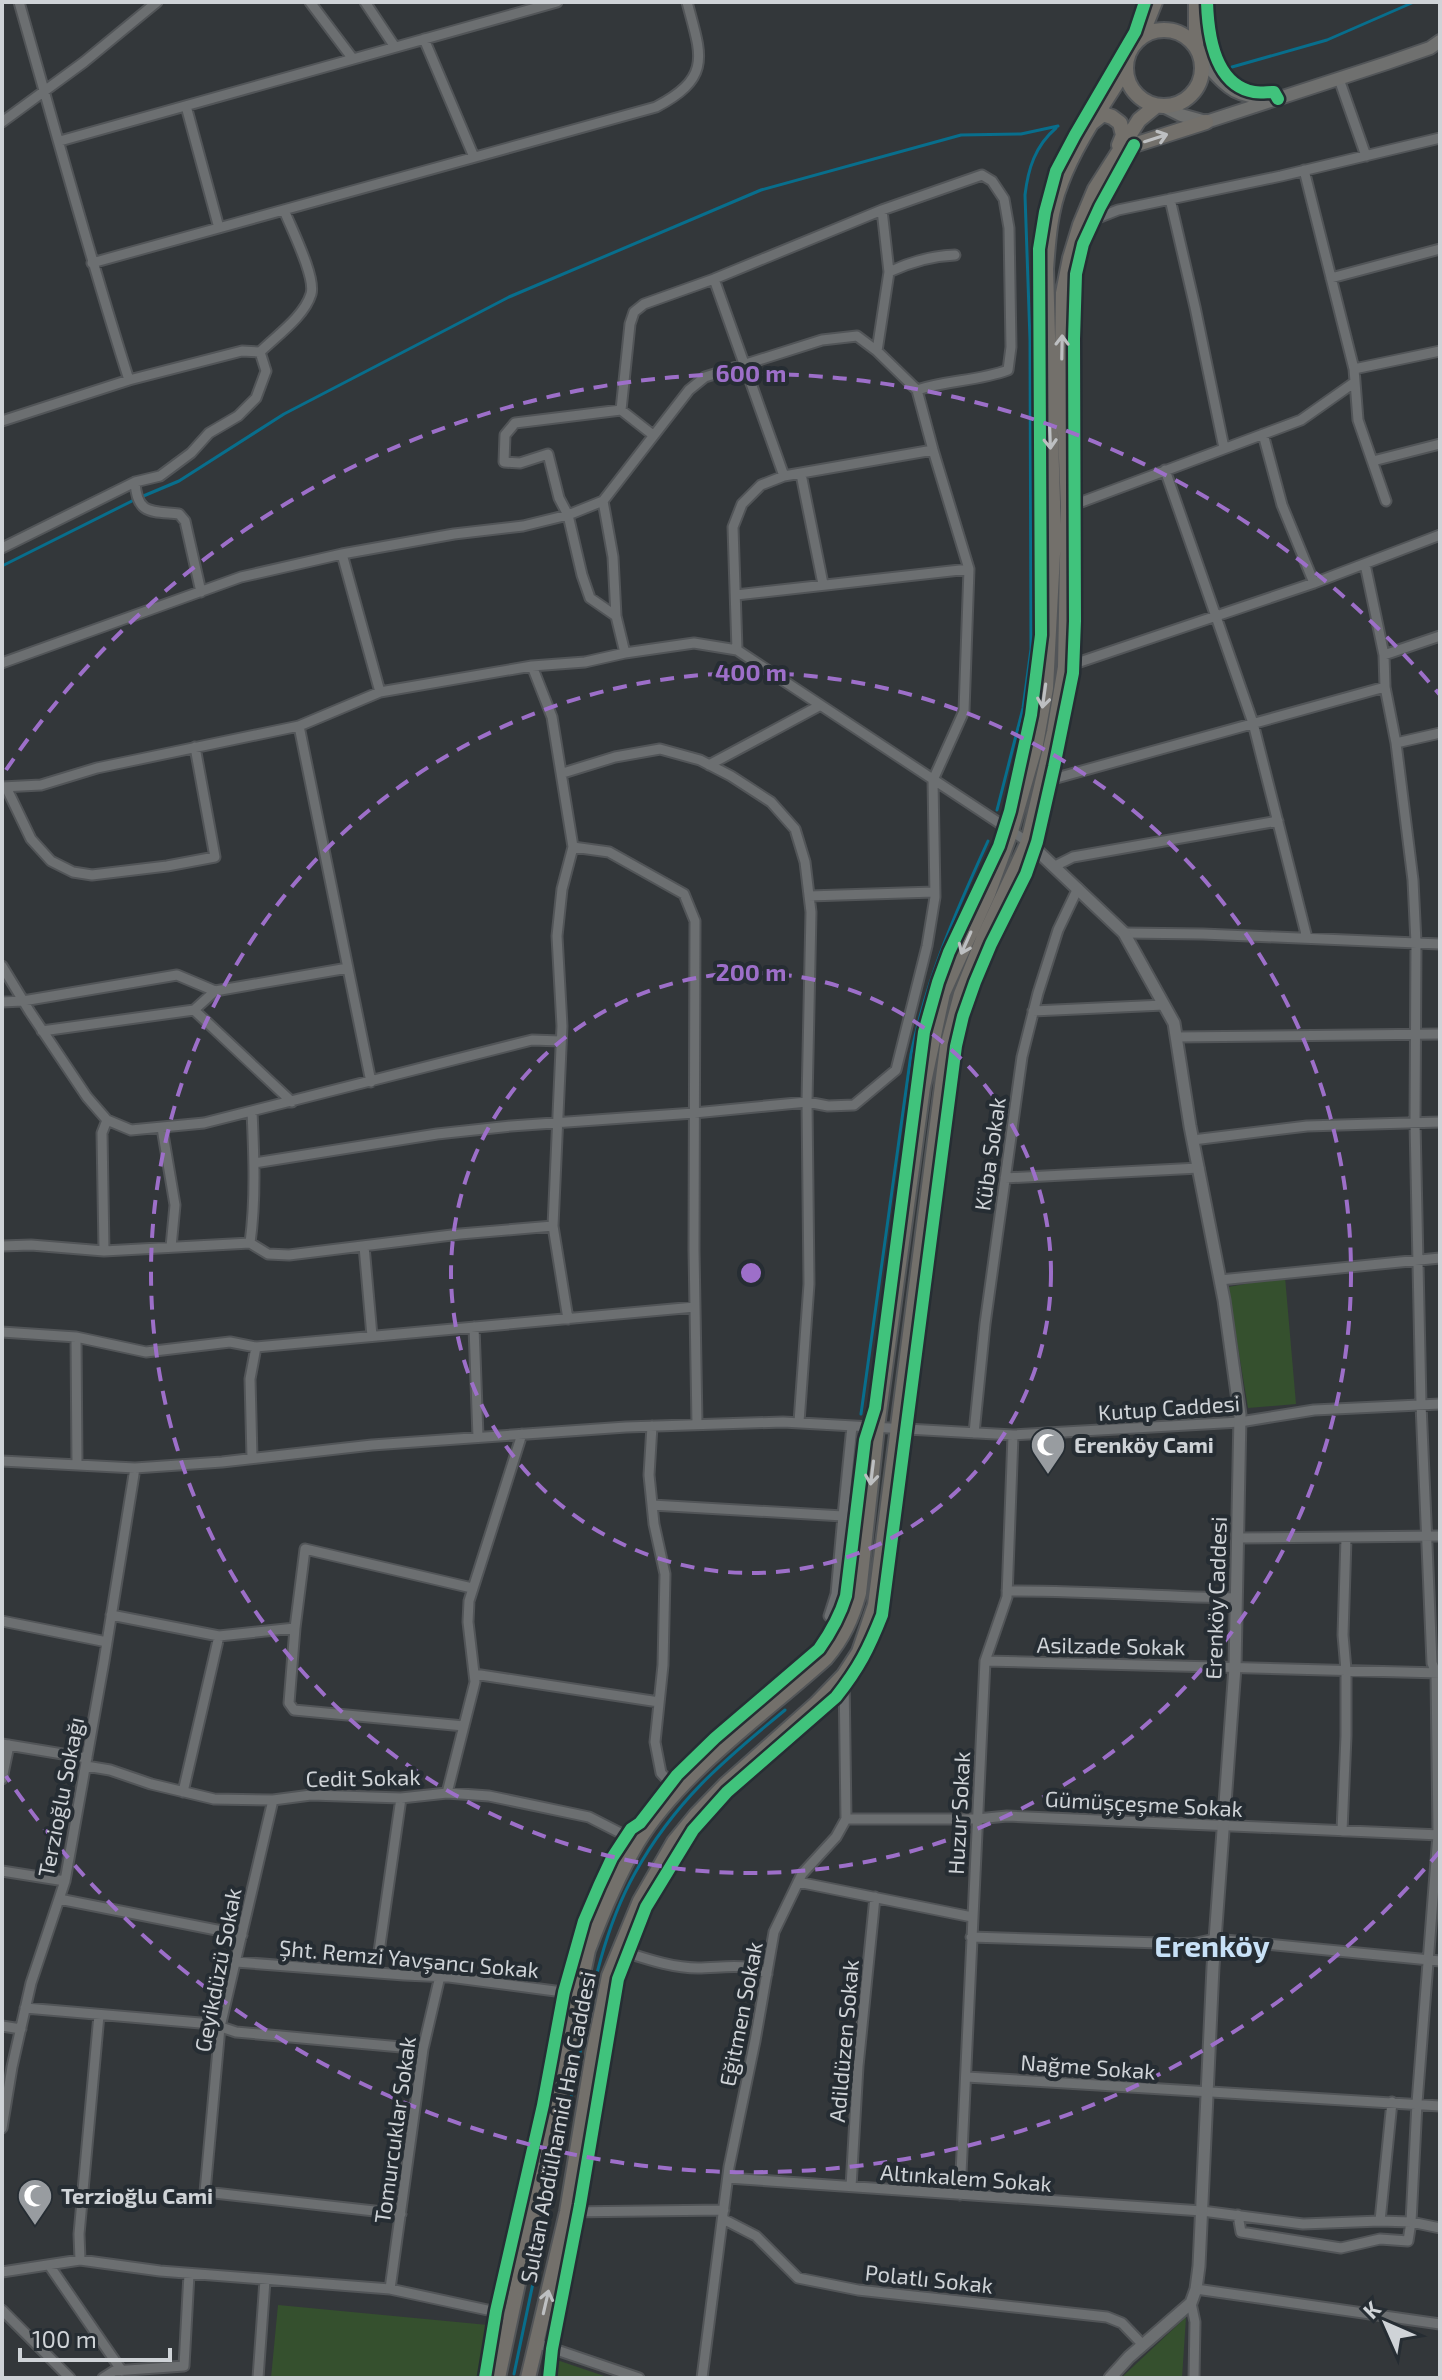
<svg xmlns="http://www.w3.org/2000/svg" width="1442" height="2380" viewBox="0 0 1442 2380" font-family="'Exo 2',sans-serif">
<rect width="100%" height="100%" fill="#33373a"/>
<!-- green -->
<path fill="#35502e" d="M1285,1277L1296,1404L1248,1408L1228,1287Z
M278,2305L488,2325L477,2378H271Z
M1186,2317L1182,2378H1121Z
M554,2359L610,2378H551Z"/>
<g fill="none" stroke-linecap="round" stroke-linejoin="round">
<!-- stream -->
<path stroke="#086e8c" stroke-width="3" d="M1232,67L1327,40L1414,2
M141,497L179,481L284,414L509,297L761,190L961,135L1021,134L1058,126
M2,566L134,500
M997,810L1023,708L1031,649L1030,340L1025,195C1028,169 1035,146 1056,128
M861,1414L911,1054C927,977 956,911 988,841
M514,2374C534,2279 554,2183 573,2088C588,2016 598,1939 635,1873C675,1801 723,1761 785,1710"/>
<defs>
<path id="minor" d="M310,2L353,59
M365,2L395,47
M424,39L474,157
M1339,79L1366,156
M186,106L219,228
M2,122L84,62L157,2
M60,141L557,2
M1304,170L1354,369L1358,420L1386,501
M1170,199L1195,307L1224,448
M1080,225L1118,210L1281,176L1440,138
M92,263L656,107C713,77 701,55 687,2
M889,272C910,262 931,256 955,255
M1331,278L1440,249
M714,279L784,476
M877,351L889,272L882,210
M260,352C276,336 304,317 311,294C316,277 291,228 284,210
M1354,369L1440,351
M621,410L630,324L634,312L644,304L714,279L882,210L982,175L992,181L1004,199L1009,228L1011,347L1008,370C979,381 947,380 917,390
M2,421L129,380
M1263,434L1282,505L1314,583
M1373,461L1440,444
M1165,470L1253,723L1307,938
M801,474L823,584
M135,482C137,515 151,511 179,514L185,521L201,592
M603,501L613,557L616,616L625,653
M1068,507L1301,420L1355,382
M2,548L135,482L160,476L191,453L209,433L238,416L256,398L266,371L260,352L242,351L129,380C89,255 55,128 19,2
M736,595L969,569
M616,616L590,598L582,575L568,515L559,498L548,454L520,463L504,462L505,435L515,423L621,410L653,435
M737,650L733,527L742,504L761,485L784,476L933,450
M1384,655L1440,636
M2,663L241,577L342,554L380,692
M532,666L552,717L573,847L562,889L557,936L562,1026L553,1226L568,1319
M1065,667L1314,583L1440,535
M299,726L371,1082
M1396,743L1440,733
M709,765L819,706
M563,773L615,757L660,749L700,760L731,776L771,802L795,829L805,862L811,912L807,1102L809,1284L799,1422
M1042,782L1385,687
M2,787L41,785L97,768L299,726L380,692L532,666L585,662L625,653L694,643L737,650L1028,842
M6,787L31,839L51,861L73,872L92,875L167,866L215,857L195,747
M573,847L609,852L684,894L695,921L694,1250L697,1424
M1055,866L1073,857L1278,821
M809,896L934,892
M1124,933L1203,934L1440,944
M2,966L30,1012L87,1097L107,1120L131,1130L204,1123L532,1040L561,1041
M2,1002L23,1001L177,975L215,991
M194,1010L292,1102
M1033,1011L1164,1005
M42,1031L194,1010L215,991L348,968
M1176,1037L1440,1034
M162,1128L175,1205L171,1247
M1193,1140L1307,1126L1440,1122
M254,1163L437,1134L511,1126L694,1113L807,1102L828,1106L854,1105L896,1070L927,946L935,897L933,780L964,711L969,569L933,450L917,390L877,351L857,336L822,340L705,377L689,390L603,501L568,515L523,526L454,534L342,554
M1005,1178L1199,1168
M250,1243C256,1199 254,1155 252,1111
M2,1246L31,1245L104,1251L250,1243L268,1254L289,1255L460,1234L553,1226
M364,1246L372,1336
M104,1251L102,1133L107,1120
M1220,1280L1440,1258
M474,1327L478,1437
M2,1332L76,1337L146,1352L230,1342L256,1347L695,1307
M76,1337L77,1465
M652,1426L649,1475L654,1524L665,1574L663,1665L655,1742L661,1773L678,1791
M974,1433L985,1324L1022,1057L1038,993L1058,930L1078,888
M252,1458L250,1379L256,1347
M2,1461L135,1468L222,1462L372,1445L626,1427L783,1422L1013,1435L1240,1422L1314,1410L1440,1404
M652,1505L843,1516L836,1594L829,1616
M843,1516L852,1426
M1238,1538L1440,1536
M1007,1591C1084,1590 1160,1597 1236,1598
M111,1615L219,1636L295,1628
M2,1621L107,1642
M985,1661L1440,1673
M474,1674L659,1702
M464,1726L294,1710L289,1703L295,1628L305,1549L472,1588
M2,1744L87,1758
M86,1766L110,1770L151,1784L214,1799L273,1800L311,1795L401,1798L447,1793L489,1796L589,1817L638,1842
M2,1779L9,1745
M183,1792L219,1636
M447,1793L475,1682L468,1622L469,1601L522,1434
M273,1800L220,2027L205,2192L401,2214
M846,1819H977L1007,1816L1440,1835
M1342,1831L1346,1736V1670L1343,1635L1346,1538
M2,1871L65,1881
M798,1882L972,1917
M59,1899L242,1935
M971,1937L1192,1944L1215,1939L1440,1961
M618,1950C644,1958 671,1968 698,1968C722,1968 745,1962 767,1974
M236,1962L404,1975L449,1977L578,1994
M376,1973L401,1798
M25,2008L212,2024L236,2032L423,2049
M2,2026L21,2029
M967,2077L1440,2106
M2,2128L12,2067L31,1983L65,1881L104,1661L135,1468
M728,2178L1202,2211L1303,2224L1380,2221L1411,2222L1440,2228
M851,2187L858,2066L875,1897
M960,2195L985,1661L1007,1597L1013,1435
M567,2212L724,2210
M1238,2215L1241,2232L1341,2248L1380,2239L1408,2241L1411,2222L1417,2103L1438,1835L1436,1673L1432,1663L1421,1404L1415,1123L1416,943L1413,880L1396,743L1385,687L1384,655L1365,564
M723,2219L756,2236L798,2278L858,2290L1107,2317L1122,2323L1143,2345
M1380,2221L1392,2102
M80,2260L79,2234L99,2015
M49,2265L122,2371
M2,2272L80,2260L160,2271L390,2289L511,2315
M390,2289L423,2049L440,1976
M1196,2289L1440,2324
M1191,2303L1195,2322L1194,2378
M2,2310L70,2378
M536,2343L639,2378
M103,2378L114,2371L184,2366L189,2274
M258,2378L265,2280
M702,2378L729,2167L755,2041L774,1932L802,1874L836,1837L846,1819L844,1675"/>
<path id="tertiary" d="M1028,842L1124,933L1174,1023L1190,1126L1224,1300L1240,1415L1235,1667L1213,1967L1199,2266L1196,2289L1191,2303L1129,2357L1110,2378"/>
<path id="secondary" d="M1201,59C1227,86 1231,97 1271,98
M1163,106L1181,115L1206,122L1387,63L1430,48L1440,41"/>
<path id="primary" d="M1196,2V47
M1126 68a38 38 0 1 1 76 0a38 38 0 1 1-76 0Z
M1141,37L1155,2
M1093,122L1103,114L1112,117L1120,123L1123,135L1119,145
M1121,156L1134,145L1206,122
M498,2378L588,1950C602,1913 617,1877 637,1843C680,1772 764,1714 826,1658C843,1638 852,1618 859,1593L877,1427L923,1087L943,993L988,894L1011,831L1036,744L1046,688L1054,535L1046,269C1048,241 1050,210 1061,183C1076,143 1102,107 1125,70
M528,2378L567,2212L593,2054L609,1976L640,1901L674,1842L697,1814L725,1785L816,1704L844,1675L859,1652L875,1605L947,1047L961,994L983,939L1028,842L1054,732L1065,667L1068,507L1062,360L1063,293L1070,258L1080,225L1095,189L1139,120L1156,106"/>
</defs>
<!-- minor casing -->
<use href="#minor" stroke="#525558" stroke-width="13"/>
<!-- tertiary casing -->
<use href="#tertiary" stroke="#525558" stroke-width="15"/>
<!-- secondary casing -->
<use href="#secondary" stroke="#525558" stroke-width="16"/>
<!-- primary casing -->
<use href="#primary" stroke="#525558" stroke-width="18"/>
<!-- minor -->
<use href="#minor" stroke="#6c6f71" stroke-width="9"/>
<!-- tertiary -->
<use href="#tertiary" stroke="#6c6f71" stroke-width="11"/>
<!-- secondary -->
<use href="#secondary" stroke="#6f706f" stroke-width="12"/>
<!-- primary -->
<use href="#primary" stroke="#73706b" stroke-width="14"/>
<defs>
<path id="cycleway" d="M1207,2C1208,34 1214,85 1254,92C1260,93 1267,92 1274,92L1278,99
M485,2378L496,2311L543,2105L564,1992L584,1921L599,1886L612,1858L631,1829L640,1823L677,1775L715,1738L819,1649C831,1632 840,1616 846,1596L865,1440L875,1408L924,1032L938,982L949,952L999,846L1010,811L1031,715L1041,635L1039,249L1045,212L1056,171L1075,135L1135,32L1145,2
M549,2378L552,2349L580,2205L618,1979L646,1907L693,1830L727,1792L836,1697C859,1668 869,1648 882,1615L956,1046L963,1016L975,982L991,944L1026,874L1037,842L1054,767L1073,673L1075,621L1074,339L1076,274L1083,244L1100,207L1134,145"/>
</defs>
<!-- cycleway casing -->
<use href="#cycleway" stroke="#262d33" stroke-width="17"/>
<!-- cycleway -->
<use href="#cycleway" stroke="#40c37c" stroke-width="12"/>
</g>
<!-- one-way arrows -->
<defs><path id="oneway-shaft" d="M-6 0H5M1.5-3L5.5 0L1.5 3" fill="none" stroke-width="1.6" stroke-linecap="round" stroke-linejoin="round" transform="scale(2)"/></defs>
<g stroke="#bdbfc1">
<use href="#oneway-shaft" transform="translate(1156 138) rotate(-18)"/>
<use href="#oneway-shaft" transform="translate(1062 347) rotate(-89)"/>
<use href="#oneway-shaft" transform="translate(1050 437) rotate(88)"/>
<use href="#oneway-shaft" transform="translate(1044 696) rotate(98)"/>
<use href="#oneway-shaft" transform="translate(966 943) rotate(114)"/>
<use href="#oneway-shaft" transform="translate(872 1473) rotate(97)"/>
<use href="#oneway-shaft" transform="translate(546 2302) rotate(-77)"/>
</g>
<!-- distance rings -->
<g fill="none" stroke="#9d6fc9" stroke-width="4" stroke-dasharray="14 10">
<circle cx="751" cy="1273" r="300"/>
<circle cx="751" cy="1273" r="600"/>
<path d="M1440 1851A899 899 0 0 1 6 1776M6 770A899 899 0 0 1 1440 695"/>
</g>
<!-- icons -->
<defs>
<symbol id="mosque-pin" viewBox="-11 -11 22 30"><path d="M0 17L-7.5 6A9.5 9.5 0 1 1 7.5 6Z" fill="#989ca0" stroke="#262d33"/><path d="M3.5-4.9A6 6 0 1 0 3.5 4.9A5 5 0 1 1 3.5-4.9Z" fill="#fff"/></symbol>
</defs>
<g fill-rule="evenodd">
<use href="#mosque-pin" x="1028" y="1425" width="40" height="54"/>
<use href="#mosque-pin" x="15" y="2176" width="40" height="54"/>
</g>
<g text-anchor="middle" stroke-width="8" stroke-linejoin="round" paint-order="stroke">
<!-- street labels -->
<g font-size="22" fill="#cfd3d7" stroke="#262d33">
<text transform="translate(990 1154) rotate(-82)" y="8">Küba Sokak</text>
<text transform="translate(1169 1408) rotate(-4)" y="8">Kutup Caddesi</text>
<text transform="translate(1216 1598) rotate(-88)" y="8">Erenköy Caddesi</text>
<text transform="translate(1111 1646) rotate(1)" y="8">Asilzade Sokak</text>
<text transform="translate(363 1778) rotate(-1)" y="8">Cedit Sokak</text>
<text transform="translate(61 1797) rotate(-79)" y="8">Terzioğlu Sokağı</text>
<text transform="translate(1144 1804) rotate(3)" y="8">Gümüşçeşme Sokak</text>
<text transform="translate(959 1813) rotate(-87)" y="8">Huzur Sokak</text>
<text transform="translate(409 1959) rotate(5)" y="8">Şht. Remzi Yavşancı Sokak</text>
<text transform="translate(218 1970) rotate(-79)" y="8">Geyikdüzü Sokak</text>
<text transform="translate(741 2014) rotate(-79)" y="8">Eğitmen Sokak</text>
<text transform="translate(844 2041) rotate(-85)" y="8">Adildüzen Sokak</text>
<text transform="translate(1088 2067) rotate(4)" y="8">Nağme Sokak</text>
<text transform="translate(558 2127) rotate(-79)" y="8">Sultan Abdülhamid Han Caddesi</text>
<text transform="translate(395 2130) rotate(-82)" y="8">Tomurcuklar Sokak</text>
<text transform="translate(966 2178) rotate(4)" y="8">Altınkalem Sokak</text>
<text transform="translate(929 2279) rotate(6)" y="8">Polatlı Sokak</text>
</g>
<!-- poi labels -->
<g font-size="22" font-weight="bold" fill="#cfd3d7" stroke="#262d33" text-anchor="start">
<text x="1074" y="1453">Erenköy Cami</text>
<text x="61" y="2204">Terzioğlu Cami</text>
</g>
<!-- district labels -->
<g font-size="30" font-weight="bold" fill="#c8e1f7" stroke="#262d33">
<text x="1212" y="1957">Erenköy</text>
</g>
</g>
<circle cx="751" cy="1273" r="12" fill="#9d6fc9" stroke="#262d33" stroke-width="4"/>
<g font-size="24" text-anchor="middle" font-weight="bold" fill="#9d6fc9" stroke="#262d33" stroke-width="8" stroke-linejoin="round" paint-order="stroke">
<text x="751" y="382">600 m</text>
<text x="751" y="681">400 m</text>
<text x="751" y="981">200 m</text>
</g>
<!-- border -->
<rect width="1442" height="2380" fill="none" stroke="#cfd3d7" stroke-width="8"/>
<!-- north arrow -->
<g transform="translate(1386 2324) rotate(315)" stroke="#262d33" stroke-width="6" paint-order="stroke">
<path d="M0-6L14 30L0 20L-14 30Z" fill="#cfd3d7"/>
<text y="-12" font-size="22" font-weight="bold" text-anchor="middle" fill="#cfd3d7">K</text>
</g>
<!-- scale -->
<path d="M20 2348v12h150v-12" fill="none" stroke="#cfd3d7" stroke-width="4"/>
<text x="32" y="2348" font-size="24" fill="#cfd3d7" stroke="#262d33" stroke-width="6" paint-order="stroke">100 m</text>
</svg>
